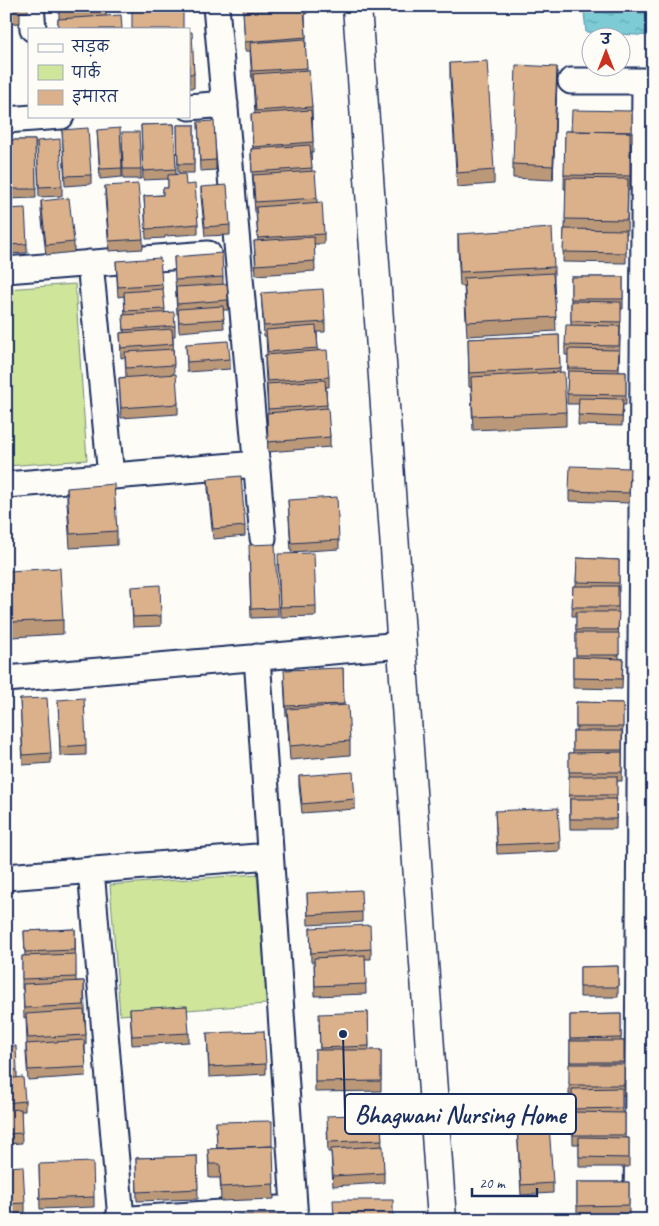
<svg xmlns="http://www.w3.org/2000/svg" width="659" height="1226" viewBox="0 0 659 1226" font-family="Caveat,'Playpen Sans Deva',sans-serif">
<defs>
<pattern id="water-ripples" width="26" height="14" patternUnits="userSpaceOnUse" patternTransform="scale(1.25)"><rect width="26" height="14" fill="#7bcbd5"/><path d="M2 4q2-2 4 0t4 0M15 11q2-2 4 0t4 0" fill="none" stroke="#64a5b0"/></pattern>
</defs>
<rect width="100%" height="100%" fill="#fdfcf7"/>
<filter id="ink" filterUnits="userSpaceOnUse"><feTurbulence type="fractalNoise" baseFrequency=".02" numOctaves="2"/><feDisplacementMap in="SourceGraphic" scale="10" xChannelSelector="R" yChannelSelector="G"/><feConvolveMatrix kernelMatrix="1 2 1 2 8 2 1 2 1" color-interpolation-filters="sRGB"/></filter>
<g filter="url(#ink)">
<!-- park -->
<path fill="#cee59a" stroke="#748a7c" d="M75,284L87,460L6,466V289Z
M257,874L267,1004L120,1015L110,885Z"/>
<!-- water -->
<path fill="url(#water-ripples)" stroke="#558da5" d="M564,6H653V36L586,32L584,12L564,10Z"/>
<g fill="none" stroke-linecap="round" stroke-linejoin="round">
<defs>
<path id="minor" d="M31,6L33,29
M216,6L263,538
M571,81H653
M189,107L225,104
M6,120L61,116
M90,263L111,476
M6,270L208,254
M6,485L257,464
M257,657L295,1220
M6,679L402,645
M91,870L121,1219
M6,877L270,856
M117,1220L294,1208
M637,1220L645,81"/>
<path id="tertiary" d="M357,6L442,1220"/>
</defs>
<!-- minor casing -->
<use href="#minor" stroke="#1b2f5e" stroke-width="29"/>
<!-- tertiary casing -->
<use href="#tertiary" stroke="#1b2f5e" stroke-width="31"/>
<!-- minor -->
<use href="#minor" stroke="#fdfcf7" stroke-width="25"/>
<!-- tertiary -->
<use href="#tertiary" stroke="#fdfcf7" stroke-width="28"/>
</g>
<!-- wall -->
<path fill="#bb9878" stroke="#1b2f5e" d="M6,6H28V12H20V23L6,24Z
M59,6H106V16L122,29H58V19L59,18Z
M243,6H307V14H305L306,37V47H305L307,70L312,107L313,142V152H311L312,171L317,198V203L324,234V244H314L315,271L256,275L254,241H258L256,212H255L251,158V149L253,148L251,114H255L253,81H252L250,51H245Z
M189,32L194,74V88H189Z
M450,63L494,170V184L457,187L450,77Z
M557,81L553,180L513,178V164Z
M632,111V142H630V190H628L627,234H626V263L563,262L564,229H565L566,189H564L565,131H571Z
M198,122L216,160V170L200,171Z
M174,124L176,175L186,185L198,224V234L165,236V238L146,239L144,196L163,195V188H168V179L143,180L141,125Z
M177,125H194V173H178Z
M62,130L91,175V184L65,186Z
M97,130L122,168V177L100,179Z
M6,140H35L36,198L6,199Z
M37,141L62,186V196L39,197Z
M122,142L141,169V179H123Z
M105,186L143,239V249L109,251L105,196Z
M201,187L230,225V235L205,236L201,197Z
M41,201L74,242V252L46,255L41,211Z
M6,209L27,244V253L6,254Z
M458,234L554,267V281L556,331L467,336L464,286H460L458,248Z
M174,257L223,277V284L228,300V310H223L224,328L179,332L178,314H177L176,297Z
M116,261L162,284L165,312L175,326V336H173L174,374L178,404V414L121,418L119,378L126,377L125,357L121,358L120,333L124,332L123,315H125L124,296L118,297Z
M571,277H623V309H621L619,372H626V405H623L622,426L578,425L579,404H567L568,355H565V345L571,325Z
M261,293L325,322V332H317L318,351L329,377V387H326L327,408L330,437V447L268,452L267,422V413L268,412L265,365V355H267L266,336H264Z
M559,335L560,373L566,412V426L473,430L471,387H469L468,339Z
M186,344L230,359V369L187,372Z
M630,478L629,503L569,501V491Z
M208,479L245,526V536L213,539L208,489Z
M67,488L117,531V545L70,548L67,502Z
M288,500L339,540V549L291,552Z
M249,555L278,608V617L251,618Z
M577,558L619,560V592H618L619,658L623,659L622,689L573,688V657L576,658V616H572L573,586H576Z
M278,564L316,606V616L280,617Z
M9,571L63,620V634L12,637Z
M131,587L161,616V626L133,627Z
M343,668L344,706L350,741V755L290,760L287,716H286L284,680Z
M20,699L51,753V763L23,765Z
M58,700L86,745V755L60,756Z
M576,702L623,703L622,781H617L616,829H570L569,753H573V731H576Z
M299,776L355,799V809L302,813L299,786Z
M6,790L10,830V840L6,841Z
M495,811L560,842V851L497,854Z
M307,893L362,912V922L308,925Z
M310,928L371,949V959H365L366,994L315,996L314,962H311Z
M75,929L76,981H84L86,1035V1045H85L86,1076L28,1080L26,1053V1044L27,1043L26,1017L24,1018L23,989H22V956H25L24,931Z
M618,966V997H580V967Z
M6,988H8L9,1028H6Z
M130,1009L189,1033V1042L132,1045Z
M368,1012L369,1050H381V1091L315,1092V1050H320L319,1024Z
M621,1014V1041H624V1095H622V1112L625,1113V1138H629V1167H579V1144H573L572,1095H569L570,1049V1015Z
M207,1033L266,1064V1074L209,1077Z
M6,1046L17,1070V1078L25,1101V1111H21L22,1143L6,1144Z
M380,1114L382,1146L384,1173V1183L333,1186L331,1152H328L327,1126Z
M216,1122L272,1146L274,1199L221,1201L220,1178H209L208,1149H217Z
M517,1127L553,1183V1193L521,1195Z
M197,1156L198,1199L137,1201L136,1158Z
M39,1164L94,1197V1207L40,1209Z
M6,1167L25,1203V1213L6,1214Z
M577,1182H629V1215H577Z"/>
<!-- shaded-wall -->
<path fill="#997c61" stroke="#1b2f5e" d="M557,67V81L553,180V166Z"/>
<!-- building -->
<path fill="#dab18b" stroke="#1b2f5e" d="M6,6H20V9L6,10Z
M59,6H106V9L60,11Z
M162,6H183V29H132V7Z
M304,8L306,37L245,42L243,12Z
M121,15L122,29H58V19Z
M189,32H192L194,74H189Z
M305,39L307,68L252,71L250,43Z
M487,61L494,170L457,173L450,63Z
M516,65L557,67L553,166L513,164Z
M309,70L312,107L256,111L253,74Z
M311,110L313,142L253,147L251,114Z
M572,110L632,111V132L571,131Z
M214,121L216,160L200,161L198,122Z
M174,124L176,169L143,171L141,125Z
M177,125H194V164H178Z
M88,128L91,175L65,176L62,130Z
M120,128L122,168L100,169L97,130Z
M565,131L630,132V176L564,175Z
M122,132H139L141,169H123Z
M60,139L62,186L39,187L37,141Z
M6,140H35L36,189H6Z
M310,145L312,168L252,172L251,149Z
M315,171L317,198L255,202L253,175Z
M185,174L186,185L195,184L198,224L165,227V228L146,229L144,196L163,195V188H168V175Z
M566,178L628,179L627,220L565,219Z
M138,184L143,239L109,241L105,186Z
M227,185L230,225L205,227L201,187Z
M69,198L74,242L46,245L41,201Z
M322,202L324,234L258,238L256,207Z
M25,208L27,244L6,245V209Z
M552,228L554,267L460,272L458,234Z
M564,229L626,230V253L563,252Z
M314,237L315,261L256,265L254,241Z
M222,253L223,277L175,280L174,257Z
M160,258L162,284L118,287L116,261Z
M553,273L556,317L467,322L464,278Z
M571,277H623V299H571Z
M227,284L228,300L177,304L176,287Z
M163,289L165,309L125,311L124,292Z
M323,289L325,322L264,326L261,293Z
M571,301L621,302V322L571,321Z
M223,306L224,319L179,322L178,309Z
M174,312L175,326L124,330L123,315Z
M566,325L620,326L619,346L565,345Z
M316,326L318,348L268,352L266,330Z
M172,329L173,344L121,348L120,333Z
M559,335L560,368L469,373L468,339Z
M228,341L230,359L187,362L186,344Z
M173,349L174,365L126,368L125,352Z
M568,349L619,350L618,369L568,368Z
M327,350L329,377L267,381L265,355Z
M568,371L626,372V395L567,394Z
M564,372L566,412L473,416L471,377Z
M176,374L178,404L121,408L119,378Z
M325,380L327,405L268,409L267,384Z
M579,398L623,399L622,417L578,415Z
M328,408L330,437L268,442L267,413Z
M570,466L630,468L629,493L569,491Z
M241,476L245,526L213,529L208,479Z
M114,484L117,531L70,534L67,488Z
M337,497L339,540L291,543L288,500Z
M275,544L278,608L251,609L249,545Z
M314,553L316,606L280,607L278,554Z
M577,558L619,560V583L576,582Z
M60,568L63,620L12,622L9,571Z
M160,585L161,616L133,617L131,587Z
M573,586H618V607H572Z
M576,612H619L618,630H576Z
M576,633H619V655H576Z
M573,657L623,659L622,679L573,678Z
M343,668L344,704L286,706L284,670Z
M47,698L51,753L23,755L20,699Z
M84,698L86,745L60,747L58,700Z
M576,702L623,703V727H576Z
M348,705L350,741L290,746L287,709Z
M573,731H622V750H573Z
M622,752V772H569V753Z
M353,772L355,799L302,804L299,776Z
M569,776H617V795H569Z
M6,790L10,830L6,831Z
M570,799H616V819H570Z
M558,808L560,842L497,845L495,811Z
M361,890L362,912L308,915L307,893Z
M370,925L371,949L311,953L310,928Z
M75,929V950L25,952L24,931Z
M76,954V977L22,979V956Z
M365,955L366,984L315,986L314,958Z
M618,966V987H580V967Z
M84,981V1005L24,1008L23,984Z
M6,988H8L9,1018H6Z
M187,1006L189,1033L132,1036L130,1009Z
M84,1010L86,1035L28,1038L26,1014Z
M368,1012L369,1046L320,1048L319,1014Z
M621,1014V1038L570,1039V1015Z
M264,1031L266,1064L209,1067L207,1033Z
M84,1040L86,1067L28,1070L26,1044Z
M570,1041H624V1062H570Z
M6,1046H16L17,1070H6Z
M315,1050H381V1081L315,1082Z
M569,1064H624V1085H569Z
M23,1077L25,1101L6,1103V1079Z
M622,1088V1108L573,1109L572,1089Z
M21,1109L22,1133L6,1134V1110Z
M573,1112L625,1113V1135H573Z
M380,1114L382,1140L328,1142L327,1116Z
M272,1121V1146L217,1148L216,1122Z
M549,1125L553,1183L521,1185L517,1127Z
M579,1137L629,1138V1158L579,1157Z
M273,1146L274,1184L221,1187L220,1164H209L208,1149Z
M383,1146L384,1173L333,1176L331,1149Z
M197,1156L198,1189L137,1192L136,1158Z
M93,1162L94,1197L40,1199L39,1164Z
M23,1166L25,1203L6,1204V1167Z
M577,1182H629V1205L577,1206Z
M333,1200H393V1220H334Z
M287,1214V1220H237V1215Z"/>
</g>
<!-- callouts -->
<path fill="none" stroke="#1b2f5e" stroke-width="2" d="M343 1034L345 1114"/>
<circle fill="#1b2f5e" stroke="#fdfcf7" stroke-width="2" cx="343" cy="1034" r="5"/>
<rect fill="#fdfcf7" stroke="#1b2f5e" stroke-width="2" x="345" y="1094" width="231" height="40" rx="5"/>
<g font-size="25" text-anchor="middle" font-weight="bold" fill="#1b2f5e">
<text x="460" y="1123">Bhagwani Nursing Home</text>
</g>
<!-- margin -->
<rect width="659" height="1226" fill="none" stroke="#fdfcf7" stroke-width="25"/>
<rect x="12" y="12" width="634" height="1201" fill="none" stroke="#1b2f5e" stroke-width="2" filter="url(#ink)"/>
<!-- legend -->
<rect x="28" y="28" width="162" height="90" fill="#fdfcf7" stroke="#a3aaba"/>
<rect x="38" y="44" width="25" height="8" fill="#fdfcf7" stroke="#a3aaba"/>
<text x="72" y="52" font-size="15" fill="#1b2f5e">सड़क</text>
<rect x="38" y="65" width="25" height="15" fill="#cee59a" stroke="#a3aaba"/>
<text x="72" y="78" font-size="15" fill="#1b2f5e">पार्क</text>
<rect x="38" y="90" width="25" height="15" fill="#dab18b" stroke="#a3aaba"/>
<text x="72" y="102" font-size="15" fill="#1b2f5e">इमारत</text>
<!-- north arrow -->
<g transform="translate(606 52)"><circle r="24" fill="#fdfcf7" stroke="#a3aaba"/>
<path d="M0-4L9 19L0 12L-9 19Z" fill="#c8321e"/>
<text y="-8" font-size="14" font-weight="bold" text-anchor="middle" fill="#1b2f5e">उ</text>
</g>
<!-- scale -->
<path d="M472 1188v8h65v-8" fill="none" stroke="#1b2f5e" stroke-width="2.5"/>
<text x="479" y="1188" font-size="15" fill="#1b2f5e" stroke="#fdfcf7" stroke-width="4" paint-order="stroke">20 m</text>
</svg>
